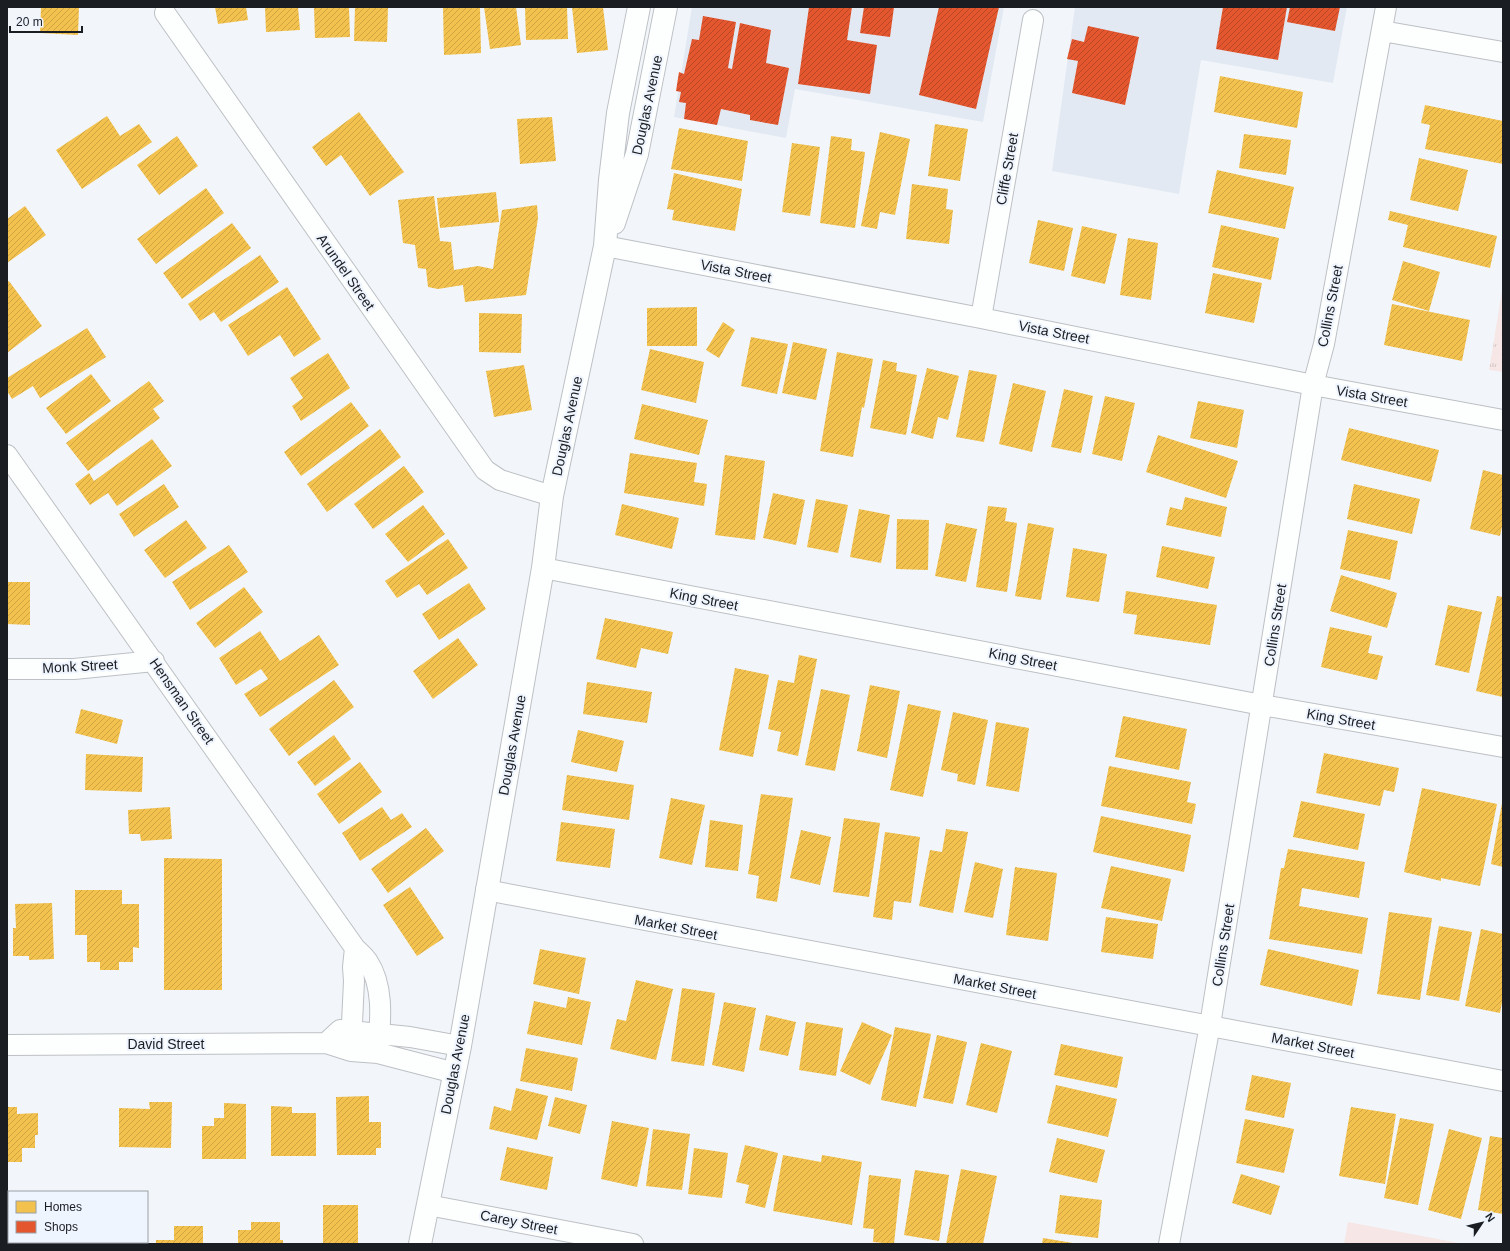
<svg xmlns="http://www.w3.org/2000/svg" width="1510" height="1251" viewBox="0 0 1510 1251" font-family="Helvetica,sans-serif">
<defs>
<pattern id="grass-tufts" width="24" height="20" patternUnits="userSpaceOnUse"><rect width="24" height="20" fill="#f6e6e5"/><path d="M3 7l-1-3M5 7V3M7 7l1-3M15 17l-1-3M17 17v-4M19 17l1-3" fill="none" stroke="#d2c5c4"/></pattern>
<pattern id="homes-hatch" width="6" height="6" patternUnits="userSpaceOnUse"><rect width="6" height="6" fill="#f2c14e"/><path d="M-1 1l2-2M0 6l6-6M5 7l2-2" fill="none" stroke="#cfa544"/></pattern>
<pattern id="shops-hatch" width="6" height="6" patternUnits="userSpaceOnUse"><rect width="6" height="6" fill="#e4572e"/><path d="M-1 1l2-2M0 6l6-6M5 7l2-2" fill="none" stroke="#b84727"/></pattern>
</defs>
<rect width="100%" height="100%" fill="#f2f6fa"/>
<!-- built -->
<path fill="#e2e9f2" d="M692,7H1004L983,122L795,89L786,138L674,117Z
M1075,7H1347L1333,83L1201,60L1179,194L1052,171Z"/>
<!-- grass -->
<path fill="url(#grass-tufts)" d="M1503,285V372L1489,370Z"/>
<!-- pitch -->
<path fill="#f6e6e5" d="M1348,1222L1464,1244H1344Z"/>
<!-- homes -->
<path fill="url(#homes-hatch)" d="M41,7H79L78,35L40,33Z
M215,7H246L248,20L218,24Z
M265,7H298L300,30L266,32Z
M314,7H349L350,37L315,38Z
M355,7H388L387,42L354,41Z
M443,7H480L481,53L444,55Z
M484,7H516L521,45L490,49Z
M525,7H567L568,39L526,40Z
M572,7H603L608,50L577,53Z
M1220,76L1303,92L1297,128L1214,112Z
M1425,105L1503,121V164L1425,149L1430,125L1421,123Z
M359,112L404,172L370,196L341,155L326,166L312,147Z
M107,116L120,136L139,124L152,142L82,189L56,150Z
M552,117L556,161L520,164L517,119Z
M935,124L968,129L960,181L928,176Z
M679,128L748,141L742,181L671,169Z
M880,132L910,139L895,215L880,212L877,229L861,226Z
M1244,134L1291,140L1286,175L1239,168Z
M177,136L198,166L159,195L137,165Z
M831,136L852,139L851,150L865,152L855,228L820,223Z
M792,143L820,147L810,216L782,212Z
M1419,158L1468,170L1458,211L1410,200Z
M1217,170L1294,187L1285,229L1208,213Z
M674,173L742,189L735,231L672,220L674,210L667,209Z
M912,184L948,189L946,209L953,210L949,244L906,239Z
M206,188L224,213L156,264L137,239Z
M496,192L499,222L440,228L437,198Z
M434,196L440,241L451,242L454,270L478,266L493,269L502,210L537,205L538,218L526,295L465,302L463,285L438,289L428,287L426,269L418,268L415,245L403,243L398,200Z
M25,206L46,235L7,263V219Z
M1390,211L1497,236L1490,268L1403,247L1408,225L1388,220Z
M1038,220L1073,228L1064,271L1029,263Z
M232,223L251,248L182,299L163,273Z
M1221,225L1279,238L1271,280L1212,267Z
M1082,226L1117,234L1105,284L1071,276Z
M1128,238L1158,243L1151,300L1120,295Z
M260,255L279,282L221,322L214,312L200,321L188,304Z
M1403,261L1440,272L1429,311L1392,300Z
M1213,273L1262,283L1254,323L1205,313Z
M9,281L42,326L7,353V282Z
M287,287L321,339L294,357L280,335L248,356L228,325Z
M1392,304L1470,320L1462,361L1384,345Z
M697,307V346H647V308Z
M479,313L522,314L521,353L479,352Z
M723,322L735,330L719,358L706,350Z
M87,328L106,357L40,398L33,386L12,399L7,391V378Z
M751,337L788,344L777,394L741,386Z
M793,342L827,349L816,400L782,393Z
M650,349L704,362L696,403L641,390Z
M837,352L873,359L864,408L862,407L853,457L820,451Z
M328,353L350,388L301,421L292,406L303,398L290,378Z
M883,360L897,363L896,371L917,375L906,435L870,428Z
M524,365L532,410L494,417L486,371Z
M927,368L959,376L948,420L938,417L933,439L911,433Z
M969,370L997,375L984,442L956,437Z
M91,374L111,401L66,434L46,408Z
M149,381L164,401L153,409L160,418L88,471L66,443Z
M1013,383L1046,391L1032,452L999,444Z
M1064,389L1093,396L1081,453L1051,447Z
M1105,396L1135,403L1122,461L1092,454Z
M1198,401L1244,410L1237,448L1190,438Z
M351,402L369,426L301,476L284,452Z
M642,404L708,420L699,455L634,439Z
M1349,428L1439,450L1431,482L1341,460Z
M380,429L401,457L327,512L307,484Z
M1158,435L1238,461L1226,498L1146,472Z
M152,439L172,466L117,506L108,493L90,505L75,484L89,473L94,481Z
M630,453L697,463L694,482L707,484L704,506L624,493Z
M725,455L765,461L755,540L715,535Z
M404,466L424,492L373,529L354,504Z
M1483,470L1503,475V522L1500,536L1470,529Z
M164,484L179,507L134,537L119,514Z
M1354,484L1420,499L1412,534L1347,519Z
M773,493L805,500L796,545L763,538Z
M1185,497L1227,507L1221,537L1166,525L1170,507L1182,510Z
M816,499L848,505L838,553L807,547Z
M622,504L679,518L672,549L615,535Z
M423,505L445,534L408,562L385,534Z
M988,506L1007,508L1005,521L1017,523L1007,592L976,587Z
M859,509L890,515L881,563L850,557Z
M897,519L929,520L928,570L896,569Z
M186,520L207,548L165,578L144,550Z
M946,523L977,529L966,582L935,576Z
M1028,523L1054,528L1041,600L1015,596Z
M1348,530L1398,541L1390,580L1340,569Z
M448,539L468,568L427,595L419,584L397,598L385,581Z
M229,545L248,572L190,610L172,582Z
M1162,546L1215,557L1208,589L1156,577Z
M1073,548L1107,554L1099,602L1066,597Z
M1341,575L1397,593L1387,628L1330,611Z
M7,582H30V625L7,624Z
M469,583L486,609L439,640L422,614Z
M244,587L263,612L215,648L196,623Z
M1126,591L1217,605L1210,645L1134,634L1137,615L1123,613Z
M1497,596L1503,597V697L1476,691Z
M1448,605L1482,612L1469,673L1435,665Z
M605,618L673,632L668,654L641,648L636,668L596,659Z
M1330,627L1372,636L1368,653L1383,656L1377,680L1321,667Z
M260,631L280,661L319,635L339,665L260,717L244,694L268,679L261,669L236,685L219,658Z
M458,638L478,665L433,699L413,671Z
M799,655L817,659L798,756L777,751L781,732L768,729L778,680L794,683Z
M735,668L769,675L753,757L719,750Z
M334,680L354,707L289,756L269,729Z
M587,682L652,692L647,723L583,714Z
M870,685L900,691L887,758L857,751Z
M821,689L850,695L835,771L805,765Z
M908,704L941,711L923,797L890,790Z
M81,709L123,720L117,744L75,733Z
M953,712L988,720L975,785L957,781L958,774L941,770Z
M1123,716L1187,729L1179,770L1115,757Z
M996,722L1029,728L1019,792L986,786Z
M578,730L624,741L617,772L571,762Z
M334,735L351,759L315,786L297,762Z
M1324,753L1399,768L1394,792L1384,790L1380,806L1316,793Z
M86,754L143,757L142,792L85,790Z
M360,762L382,792L339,824L317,794Z
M1109,766L1191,782L1187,802L1196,804L1192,824L1101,806Z
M567,775L634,785L629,820L562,810Z
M1422,788L1497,804L1480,886L1441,878V881L1404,872Z
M761,794L793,798L777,902L756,898L759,876L748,874Z
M671,798L705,805L692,865L659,858Z
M1301,801L1365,814L1358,850L1293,837Z
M1502,803L1503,804V867L1491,864Z
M170,807L172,839L141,841L140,834H129L128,810Z
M382,807L391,820L402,813L412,827L360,861L342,833Z
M1101,816L1191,835L1184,872L1093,852Z
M844,818L880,823L869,897L833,892Z
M710,820L743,825L738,871L705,867Z
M561,822L615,829L610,868L556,861Z
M426,828L444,851L388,893L371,869Z
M946,829L968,832L953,913L919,906L930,850L942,852Z
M801,830L831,837L820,885L790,878Z
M885,832L920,837L911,903L894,901L892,920L873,917Z
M1288,849L1365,862L1359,898L1302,888L1299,906L1368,918L1362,954L1269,939L1281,868H1284Z
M164,858L222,859V990H164Z
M975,862L1003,869L993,918L964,912Z
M1111,866L1171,879L1162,921L1101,908Z
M1015,867L1057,873L1048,941L1006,935Z
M410,887L444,938L417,956L383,905Z
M75,890H122V904H139V948L133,947V962H119V970H100V962H87V935H75Z
M52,903L54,959L29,960V956H13V928H16L15,904Z
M1389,912L1432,918L1420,1000L1377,994Z
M1106,917L1158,924L1153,959L1101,952Z
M1439,926L1472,932L1459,1001L1426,995Z
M1481,929L1503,934V997L1500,1013L1465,1006Z
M540,949L586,958L579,994L533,984Z
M1268,949L1359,970L1352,1006L1260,985Z
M636,980L673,989L656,1060L610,1049L617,1019L626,1021Z
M682,988L715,993L704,1066L671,1061Z
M568,997L591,1002L582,1045L527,1034L534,1001L566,1008Z
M724,1002L756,1008L744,1072L712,1065Z
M766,1015L796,1022L788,1056L759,1050Z
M806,1022L843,1028L836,1076L799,1070Z
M862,1022L892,1035L870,1085L840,1071Z
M895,1027L931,1034L916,1107L881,1100Z
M937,1035L967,1042L953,1104L923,1098Z
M981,1043L1012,1051L997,1113L966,1105Z
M1061,1044L1123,1057L1117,1088L1054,1075Z
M526,1048L578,1058L572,1091L520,1081Z
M1252,1075L1291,1083L1284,1118L1245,1110Z
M1056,1085L1117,1099L1108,1137L1047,1123Z
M516,1088L548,1096L537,1140L489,1129L494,1106L511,1111Z
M369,1096V1122H381V1148H376V1155H337L336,1097Z
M555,1097L587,1105L580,1134L548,1126Z
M149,1102H172L171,1148L119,1147V1108L150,1109Z
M224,1103L246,1104V1159H202V1126H214V1118H224Z
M271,1106L292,1107V1113H316V1156H271Z
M7,1107H17V1114L38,1113V1135H35V1148H22V1162H7Z
M1351,1107L1396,1114L1385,1184L1339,1176Z
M1400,1118L1434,1124L1418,1205L1384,1198Z
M1245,1119L1294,1129L1284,1173L1236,1163Z
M612,1121L649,1128L637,1187L601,1179Z
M653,1129L690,1134L682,1190L646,1186Z
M1449,1129L1482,1138L1461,1219L1428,1210Z
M1490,1136L1503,1138V1214L1478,1210Z
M1057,1138L1105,1150L1097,1183L1049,1172Z
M745,1145L778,1153L765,1208L745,1203L749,1185L736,1182Z
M507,1147L553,1157L547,1190L500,1180Z
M694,1148L728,1153L722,1198L688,1194Z
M783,1155L821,1162L822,1155L862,1162L852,1225L773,1211Z
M961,1169L997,1176L983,1244H946Z
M915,1170L949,1175L939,1241L904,1235Z
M1241,1174L1280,1186L1271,1215L1232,1203Z
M869,1175L901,1179L894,1244L873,1242L874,1229L863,1228Z
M1060,1195L1102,1200L1098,1238L1055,1233Z
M323,1205H358V1244H323Z
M251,1222H280V1240H283V1244H238V1230H251Z
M174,1226H203V1244H156V1240H174Z
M1043,1238L1073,1243V1244H1042Z
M73,1242H128V1244H73Z"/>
<!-- shops -->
<path fill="url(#shops-hatch)" d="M809,7H852L847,40L877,45L870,94L798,84Z
M864,7H894L890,37L860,33Z
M939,7H999L976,109L919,95Z
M1223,7H1287L1278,60L1216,49Z
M1290,7H1340L1335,31L1287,22Z
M703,16L736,22L728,68L732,69L740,23L771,30L766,63L789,68L778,125L750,120V115L721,109L717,125L684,119L686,103L679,102L681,92L676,91L679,72L684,74L692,39L699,40Z
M1088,26L1139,37L1125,105L1072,93L1078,61L1067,59L1072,39L1084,42Z"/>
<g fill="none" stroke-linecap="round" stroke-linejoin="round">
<defs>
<path id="street" d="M165,13L485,470L500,480L552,496
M1382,31L1503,52
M605,246L981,318L1313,385L1503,420
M981,318L1033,20
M7,455L355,948C359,952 365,957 368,962C385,988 380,1024 378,1053
M543,568L1262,705L1503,747
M7,669H74L154,661
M486,890L1503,1081
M326,1043L340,1030L410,1037L460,1046
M351,1044L354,981L353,967L355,948
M7,1045L326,1043L351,1051L378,1053L455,1073
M428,1205L633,1244
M1169,1244L1210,1025L1313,385L1324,344L1386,7"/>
<path id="primary" d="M614,223L637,154L666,7
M420,1244L460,1046L543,568L552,496L605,246L610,180L618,113L639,7"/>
</defs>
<!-- street casing -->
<use href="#street" stroke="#bdc0c4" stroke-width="22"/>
<!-- primary casing -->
<use href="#primary" stroke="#bdc0c4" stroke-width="24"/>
<!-- street -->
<use href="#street" stroke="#fdfefe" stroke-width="20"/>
<!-- primary -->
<use href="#primary" stroke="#fdfefe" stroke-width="22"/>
</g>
<g text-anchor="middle" stroke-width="4" stroke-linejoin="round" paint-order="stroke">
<!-- street labels -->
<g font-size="14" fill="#1a1d21" stroke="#eff5fe">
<text transform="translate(647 105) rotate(-78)" y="5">Douglas Avenue</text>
<text transform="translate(1007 169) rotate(-80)" y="5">Cliffe Street</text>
<text transform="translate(736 271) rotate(11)" y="5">Vista Street</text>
<text transform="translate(346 272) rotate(55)" y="5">Arundel Street</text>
<text transform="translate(1330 306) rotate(-79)" y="5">Collins Street</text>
<text transform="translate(1054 332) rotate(11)" y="5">Vista Street</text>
<text transform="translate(1372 396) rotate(10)" y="5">Vista Street</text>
<text transform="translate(567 426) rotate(-78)" y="5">Douglas Avenue</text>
<text transform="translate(704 599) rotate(11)" y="5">King Street</text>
<text transform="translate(1275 625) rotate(-81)" y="5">Collins Street</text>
<text transform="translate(1023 659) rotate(11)" y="5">King Street</text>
<text transform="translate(80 666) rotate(-3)" y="5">Monk Street</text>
<text transform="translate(182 701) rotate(55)" y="5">Hensman Street</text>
<text transform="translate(1341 719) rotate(10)" y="5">King Street</text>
<text transform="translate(512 745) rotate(-80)" y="5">Douglas Avenue</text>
<text transform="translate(676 927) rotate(11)" y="5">Market Street</text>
<text transform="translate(1223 945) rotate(-81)" y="5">Collins Street</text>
<text transform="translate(995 986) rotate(11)" y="5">Market Street</text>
<text x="166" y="1049">David Street</text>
<text transform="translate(1313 1045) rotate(11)" y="5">Market Street</text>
<text transform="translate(455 1064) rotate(-79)" y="5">Douglas Avenue</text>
<text transform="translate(519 1222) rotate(11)" y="5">Carey Street</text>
</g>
</g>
<!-- border -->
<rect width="1510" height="1251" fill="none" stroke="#1a1d21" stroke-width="16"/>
<!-- legend -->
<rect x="8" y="1191" width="140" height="52" fill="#eff5fe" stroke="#9a9fa6"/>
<rect x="16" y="1201" width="20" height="12" fill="#f2c14e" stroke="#9a9fa6"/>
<text x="44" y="1211" font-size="12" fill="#1a1d21">Homes</text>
<rect x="16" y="1221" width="20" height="12" fill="#e4572e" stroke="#9a9fa6"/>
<text x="44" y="1231" font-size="12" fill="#1a1d21">Shops</text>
<!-- north arrow -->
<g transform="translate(1482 1223) rotate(55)" stroke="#eff5fe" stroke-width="3" paint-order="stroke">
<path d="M0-3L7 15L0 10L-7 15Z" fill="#1a1d21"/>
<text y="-6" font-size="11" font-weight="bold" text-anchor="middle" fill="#1a1d21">N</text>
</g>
<!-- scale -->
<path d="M10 26v6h72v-6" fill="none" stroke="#1a1d21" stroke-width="2"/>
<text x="16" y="26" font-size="12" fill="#1a1d21" stroke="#eff5fe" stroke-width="3" paint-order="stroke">20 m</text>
</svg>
